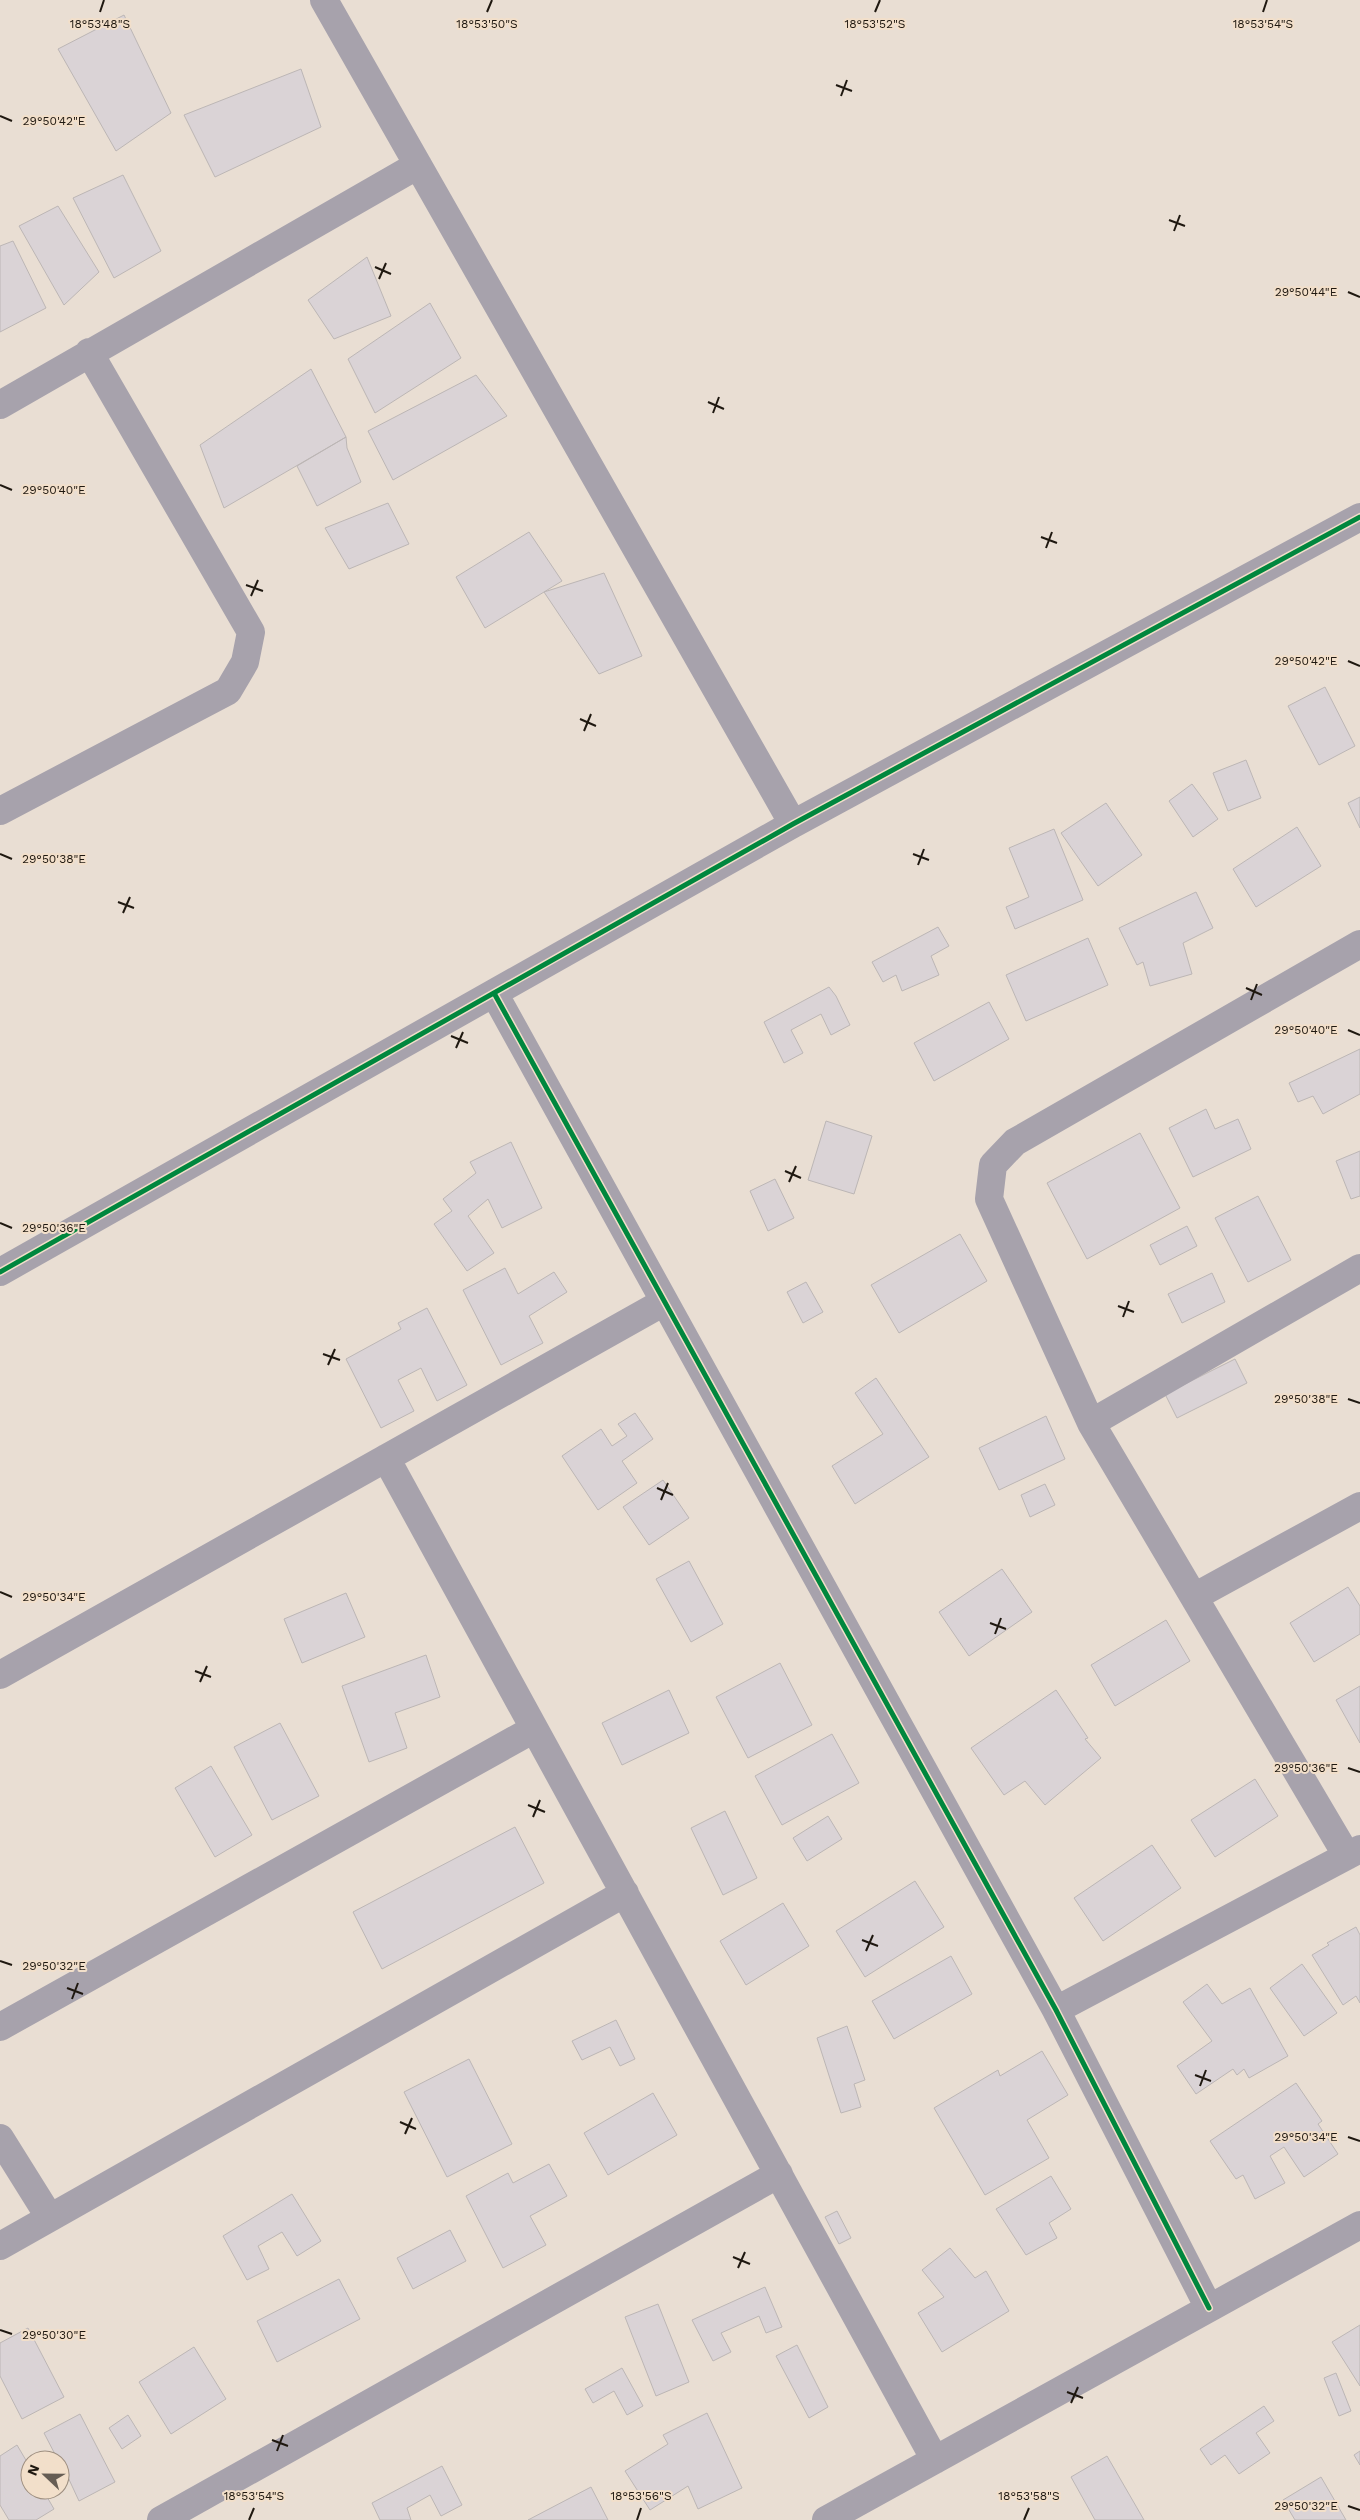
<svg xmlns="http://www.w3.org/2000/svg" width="1360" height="2520" viewBox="0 0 1360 2520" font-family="'Work Sans',sans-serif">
<rect width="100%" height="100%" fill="#e9ded3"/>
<!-- building -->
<path fill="#dad3d6" stroke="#bcb6b5" d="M124,15L171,113L116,151L58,49Z
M301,69L321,127L215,177L184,115Z
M123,175L161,251L114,278L73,198Z
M58,206L99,272L64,305L19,226Z
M13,241L46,308L0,332V246Z
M367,257L391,316L334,339L308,300Z
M430,303L461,358L375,413L348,359Z
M311,369L346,437L224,508L200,445Z
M476,375L507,416L393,480L368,431Z
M346,437L347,448L361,482L317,506L297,466Z
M388,503L409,544L349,569L325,528Z
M529,532L562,581L485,628L456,577Z
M604,573L642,656L599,674L544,592Z
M1325,687L1355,746L1319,765L1288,706Z
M1246,760L1261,798L1228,811L1213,773Z
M1192,784L1218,819L1193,837L1169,801Z
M1360,797V828L1348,803Z
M1106,803L1142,855L1098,886L1061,833Z
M1297,827L1321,866L1256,907L1233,869Z
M1054,829L1083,900L1015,929L1006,907L1029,897L1009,848Z
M1196,892L1213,928L1183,943L1192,974L1150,986L1143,962L1137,965L1119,928Z
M938,927L949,946L931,956L939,975L902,991L896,975L883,982L872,962Z
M1088,938L1108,985L1026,1021L1006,975Z
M829,987L836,996L850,1025L831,1035L821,1014L791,1030L803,1053L784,1063L764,1022Z
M989,1002L1009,1039L934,1081L914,1043Z
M1360,1049V1094L1323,1114L1313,1096L1298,1102L1289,1083Z
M1206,1109L1215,1129L1238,1119L1251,1149L1193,1177L1169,1128Z
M826,1121L872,1136L854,1194L808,1180Z
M1140,1133L1180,1208L1087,1259L1047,1183Z
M511,1142L542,1208L502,1228L488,1199L468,1216L494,1253L467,1271L434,1224L452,1211L443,1199L476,1173L470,1162Z
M1360,1151V1196L1351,1199L1336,1161Z
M775,1179L794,1218L768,1231L750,1191Z
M1258,1196L1291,1260L1248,1282L1215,1218Z
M1187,1226L1197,1246L1160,1265L1150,1245Z
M960,1234L987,1281L899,1333L871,1285Z
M505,1268L518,1294L554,1272L567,1292L529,1316L543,1343L501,1365L463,1290Z
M1212,1273L1225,1302L1182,1323L1168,1294Z
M806,1282L823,1312L803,1323L787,1292Z
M427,1308L467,1385L437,1401L421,1368L398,1380L414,1411L381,1428L346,1359L401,1329L398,1323Z
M1235,1359L1247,1383L1177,1418L1165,1394Z
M876,1378L929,1457L855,1504L832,1466L883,1434L855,1393Z
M635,1413L653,1439L622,1461L637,1483L598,1510L562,1456L601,1429L612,1446L627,1436L618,1424Z
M1046,1416L1065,1459L999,1490L979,1448Z
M663,1480L689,1518L649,1545L623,1507Z
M1045,1484L1055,1505L1030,1517L1021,1495Z
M689,1561L723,1624L691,1642L656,1579Z
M1002,1569L1032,1612L969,1656L939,1612Z
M1348,1587L1360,1606V1634L1314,1662L1290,1623Z
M346,1593L365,1637L302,1663L284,1619Z
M1166,1620L1190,1661L1115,1706L1091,1665Z
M426,1655L440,1697L395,1713L407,1748L369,1762L342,1686Z
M780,1663L812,1725L748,1758L716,1697Z
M1360,1686V1743L1336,1700Z
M669,1690L689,1733L622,1765L602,1723Z
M1056,1690L1088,1738L1085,1739L1101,1758L1045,1805L1025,1781L1004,1795L971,1748Z
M280,1723L319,1796L272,1820L234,1747Z
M832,1734L859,1783L782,1825L755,1776Z
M211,1766L252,1835L215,1857L175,1788Z
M1255,1779L1278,1816L1215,1857L1191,1820Z
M725,1811L757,1878L723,1895L691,1828Z
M828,1816L842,1839L807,1861L793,1838Z
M515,1827L544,1883L382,1969L353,1912Z
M1152,1845L1181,1888L1103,1941L1074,1898Z
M915,1881L944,1927L865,1977L836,1931Z
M783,1903L809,1946L746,1985L720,1941Z
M1356,1927L1360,1935V2003L1356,1996L1343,2005L1312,1955L1329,1945L1327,1943Z
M951,1956L972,1994L894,2039L872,2001Z
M1302,1964L1337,2013L1304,2036L1270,1988Z
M1207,1984L1222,2004L1250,1988L1288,2056L1249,2078L1244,2069L1237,2075L1233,2069L1196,2094L1177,2066L1212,2041L1183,2002Z
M616,2020L635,2059L620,2066L610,2047L582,2060L572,2041Z
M847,2026L865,2080L854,2084L861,2107L841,2113L817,2038Z
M1042,2051L1068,2095L1027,2120L1049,2158L985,2195L934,2108L998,2070L1000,2076Z
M469,2059L512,2144L447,2177L404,2092Z
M1296,2083L1322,2121L1318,2124L1338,2154L1304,2177L1284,2147L1270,2156L1285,2183L1255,2199L1243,2175L1236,2179L1210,2141Z
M653,2093L677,2135L608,2175L584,2133Z
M549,2164L567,2196L530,2216L546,2245L503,2268L466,2196L508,2173L513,2183Z
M1051,2176L1071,2209L1049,2223L1057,2238L1026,2255L996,2209Z
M292,2194L321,2241L297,2256L282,2232L258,2246L269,2269L247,2280L223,2236Z
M837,2211L851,2238L839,2244L825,2217Z
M450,2230L466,2261L413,2289L397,2258Z
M950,2248L975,2278L986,2271L1009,2311L942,2352L918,2313L944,2297L922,2270Z
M339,2279L360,2319L277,2362L257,2321Z
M765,2287L782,2327L766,2333L759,2316L721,2333L731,2352L713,2361L692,2320Z
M658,2304L689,2382L656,2396L625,2317Z
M1360,2325V2386L1332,2342Z
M28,2328L64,2397L22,2419L0,2376V2343Z
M797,2345L828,2407L809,2418L776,2356Z
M194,2347L226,2399L171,2434L139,2382Z
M622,2368L643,2406L627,2415L614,2391L593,2403L585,2389Z
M1336,2373L1351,2411L1339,2416L1324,2378Z
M1264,2406L1274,2421L1256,2433L1270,2453L1239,2474L1225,2455L1211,2465L1200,2449Z
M707,2413L742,2488L698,2509L688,2486L650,2510L625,2471L668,2444L663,2435Z
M80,2414L115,2482L79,2501L60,2460H58L44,2433Z
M128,2415L141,2436L122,2449L109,2428Z
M17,2445L30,2467V2490H43L54,2509L36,2520H9L0,2505V2456Z
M1360,2451V2465L1354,2455Z
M1107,2456L1144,2520H1095L1071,2477Z
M442,2466L462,2505L441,2516L430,2495L407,2508L411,2520H380L372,2503Z
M1321,2477L1346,2520H1295L1283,2500Z
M591,2487L608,2520H528Z"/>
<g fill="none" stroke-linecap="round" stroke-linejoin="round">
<!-- minor -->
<path stroke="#a7a2ac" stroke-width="28" d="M324,0L793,824
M0,405L418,165
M0,811L228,691L245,662L251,632L89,352
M494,993L1056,2010L1209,2308
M0,1272L793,824L1360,517
M1091,1423L1360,1268
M386,1458L935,2460
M1194,1597L1360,1506
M0,1675L664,1302
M1347,1856L1091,1423L989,1199L993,1165L1015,1142L1360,944
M1056,2010L1360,1849
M0,2027L534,1729
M0,2138L50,2218
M0,2246L625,1893
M161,2520L779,2174
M826,2520L1360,2225"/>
<defs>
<path id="cycleway" d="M494,993L1056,2010L1209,2308
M0,1272L793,824L1360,517"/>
</defs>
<!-- cycleway casing -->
<use href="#cycleway" stroke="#f2dfca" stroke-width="8"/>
<!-- cycleway -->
<use href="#cycleway" stroke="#00873e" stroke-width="5"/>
</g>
<!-- ticks -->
<path fill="none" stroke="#1f1810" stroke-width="2" d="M100,12L104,0M487,12L492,0M875,12L880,0M1263,12L1267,0M836,85L852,91M841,96L847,80M0,116L12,121M1169,220L1185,226M1174,231L1180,215M375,267L391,274M379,279L386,263M1348,292L1360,297M708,402L724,409M713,413L719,397M0,485L12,490M1041,537L1057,543M1046,548L1052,532M246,585L263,591M251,596L258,580M1348,661L1360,666M580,719L596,726M584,731L591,714M0,854L12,859M913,854L929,860M918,865L924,849M118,902L134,908M123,913L130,897M1246,988L1262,995M1251,1000L1257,984M1348,1030L1360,1035M451,1036L468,1043M456,1048L463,1032M785,1171L801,1178M789,1182L796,1166M0,1223L12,1228M1118,1306L1134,1312M1123,1317L1129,1301M323,1354L340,1360M328,1365L335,1349M1348,1399L1360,1403M657,1488L673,1495M661,1500L668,1483M0,1592L12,1597M990,1623L1006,1629M995,1634L1001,1618M195,1671L211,1677M200,1682L207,1666M1348,1768L1360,1772M528,1805L545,1812M533,1817L540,1800M862,1940L878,1946M866,1951L873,1935M0,1961L12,1965M67,1988L83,1994M72,1999L78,1983M1195,2075L1211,2081M1200,2086L1206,2070M400,2122L416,2129M405,2134L412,2118M1348,2137L1360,2141M733,2257L750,2264M738,2268L745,2252M0,2330L12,2334M1067,2392L1083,2398M1071,2403L1078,2387M272,2440L288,2446M277,2451L283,2435M1348,2506L1360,2510M249,2520L254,2508M637,2520L641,2508M1024,2520L1029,2508"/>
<g font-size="12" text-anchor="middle" fill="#1f1810" stroke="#f2dfca" stroke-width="4" stroke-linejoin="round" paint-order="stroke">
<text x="100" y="28">18°53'48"S</text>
<text x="487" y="28">18°53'50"S</text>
<text x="875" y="28">18°53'52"S</text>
<text x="1263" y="28">18°53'54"S</text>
<text x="54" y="125">29°50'42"E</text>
<text x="1306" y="296">29°50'44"E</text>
<text x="54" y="494">29°50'40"E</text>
<text x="1306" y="665">29°50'42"E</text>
<text x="54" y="863">29°50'38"E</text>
<text x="1306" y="1034">29°50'40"E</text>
<text x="54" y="1232">29°50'36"E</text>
<text x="1306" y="1403">29°50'38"E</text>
<text x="54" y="1601">29°50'34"E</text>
<text x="1306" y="1772">29°50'36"E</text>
<text x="54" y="1970">29°50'32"E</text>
<text x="1306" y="2141">29°50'34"E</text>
<text x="54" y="2339">29°50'30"E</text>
<text x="254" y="2500">18°53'54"S</text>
<text x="641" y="2500">18°53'56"S</text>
<text x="1029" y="2500">18°53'58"S</text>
<text x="1306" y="2510">29°50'32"E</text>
</g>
<!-- north arrow -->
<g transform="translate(45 2475) rotate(292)"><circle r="24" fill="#f2dfca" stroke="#9e8f80"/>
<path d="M0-4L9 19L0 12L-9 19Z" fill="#665d54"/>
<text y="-8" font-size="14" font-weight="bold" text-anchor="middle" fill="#1f1810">N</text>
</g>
</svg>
